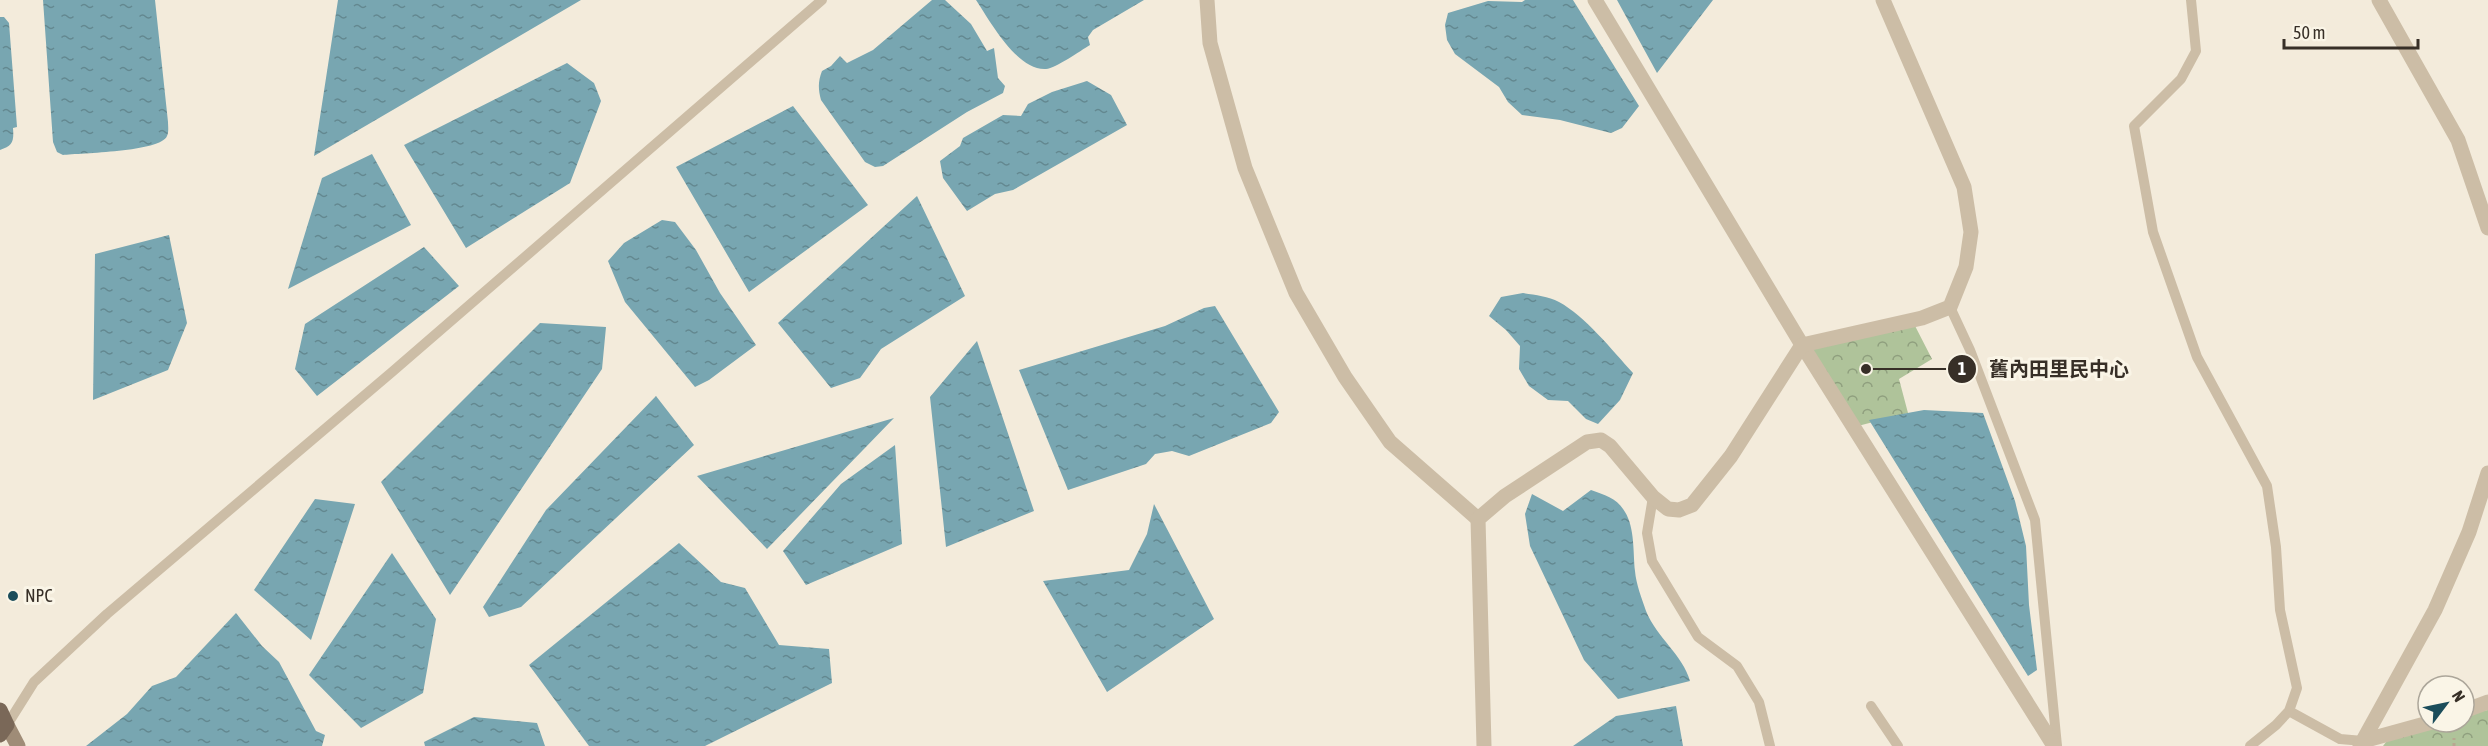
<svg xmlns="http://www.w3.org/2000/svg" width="2488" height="746" viewBox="0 0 2488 746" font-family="'Asap Condensed','Noto Sans TC',sans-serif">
<defs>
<pattern id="park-crowns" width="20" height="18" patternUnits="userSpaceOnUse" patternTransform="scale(1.5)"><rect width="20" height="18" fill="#afc39a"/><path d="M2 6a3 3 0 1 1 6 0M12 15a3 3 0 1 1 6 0" fill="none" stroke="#8f9f7e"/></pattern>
<pattern id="water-ripples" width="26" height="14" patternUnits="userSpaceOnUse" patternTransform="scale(1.5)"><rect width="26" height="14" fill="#78a6b1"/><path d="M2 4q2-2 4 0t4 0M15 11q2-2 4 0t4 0" fill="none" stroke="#638890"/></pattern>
</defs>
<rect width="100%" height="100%" fill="#f3ebdb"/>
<!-- park -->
<path fill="url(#park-crowns)" d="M1912,320L1932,359L1899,379L1908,413L1854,427L1802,345Z
M2488,710V746H2383L2392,734L2438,722H2464V715Z"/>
<!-- water -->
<path fill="url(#water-ripples)" d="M43,0H155L168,122C168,125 169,132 167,136C161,152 80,153 63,155L57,152L53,142Z
M338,0H581L314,156Z
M932,0H945L971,24L987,51L994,48L998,78L1005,86L1003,93L967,112L883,166L875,167L865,162L821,100C818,89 818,81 822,71L831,66L840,56L847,63L873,50Z
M976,0H1144L1093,30L1088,37L1090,45C1080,51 1056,68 1046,69C1017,71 990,21 976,0Z
M1525,0H1573L1639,106L1622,128L1611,133L1560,120L1522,115L1508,102L1499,87L1455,54L1447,40L1445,25L1448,13L1488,1L1522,2Z
M1617,0H1713L1657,73Z
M0,17H4L9,23L17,127L13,128C14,141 13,146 0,150Z
M567,63L594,83L601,101L570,183L466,248L404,145Z
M1087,81L1111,95L1127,125L1013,190L995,194L967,211L943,178L940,161L960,146L963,138L1003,115L1021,116L1028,104L1052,92Z
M793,106L868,205L749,292L676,167Z
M372,154L411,225L288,289L322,178Z
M917,196L965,296L881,349L860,378L831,388L778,323Z
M662,220L675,222L696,250L720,293L756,345L709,380L695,387L625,302L608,261L624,243Z
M169,235L187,323L168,370L93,400L95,254Z
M424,247L459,286L317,396L295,369L305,324Z
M1523,293C1535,295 1548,296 1559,302C1585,316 1612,350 1633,373L1620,400L1598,424L1586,419L1568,401L1548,400L1529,386L1519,369L1520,346L1506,330L1489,316L1501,297Z
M1215,306L1279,412L1271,423L1189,456L1172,451L1155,454L1146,464L1068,490L1019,370L1165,326L1204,308Z
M540,323L606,327L602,369L450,595L381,482Z
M977,341L1034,511L946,547L930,397Z
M656,396L694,445L521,607L489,617L483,607L546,510Z
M1924,410L1983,413L2015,501L2026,546L2029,605L2037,670L2028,676L1869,420Z
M894,418L767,549L697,476Z
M895,445L902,544L806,585L783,551L841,484Z
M1591,490C1605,495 1617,498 1625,512C1635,528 1633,553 1635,571C1636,584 1642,599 1646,611C1657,638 1683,655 1690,681L1618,699L1584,660L1530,546L1525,514L1532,494L1563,511Z
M315,499L355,504L311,640L254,590Z
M1154,504L1214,619L1107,692L1043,581L1129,570L1147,534Z
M679,543L721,582L745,588L779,645L829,649L832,683L705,746H589L529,665Z
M392,553L436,619L423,693L361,728L309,675Z
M236,613L262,646L279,662L316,731L325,735L322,746H86L127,714L152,686L176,677Z
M1676,706L1683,746H1573L1616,716Z
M474,717L537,723L545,746H425L424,742Z"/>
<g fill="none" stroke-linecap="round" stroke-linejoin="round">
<!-- path -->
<path stroke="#b7a790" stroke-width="3" stroke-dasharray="3 3" stroke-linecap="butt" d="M2454,746V738"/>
<!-- service -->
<path stroke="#ccbda6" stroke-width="10" d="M2191,0L2196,51L2181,79L2134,126L2153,232L2197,357L2267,486L2276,547L2280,610L2297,688L2289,711L2276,725L2250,746
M1950,307L1970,350L2035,520L2057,746
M1653,497L1647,533L1652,561L1698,637L1737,666L1759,702L1770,746
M1871,706L1898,746
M2289,711L2340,739L2363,741
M7,725L34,682L107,614L392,372L822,0"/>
<!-- minor -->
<path stroke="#ccbda6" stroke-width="15" d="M1207,0L1210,43L1245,168L1296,293L1345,377L1390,442L1478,519
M1595,0L1802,345L2054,746
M2379,0L2458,140L2488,228
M2464,711L2488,702
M2363,741L2432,722
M2360,746L2435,610L2469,532L2488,473"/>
<!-- tertiary -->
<path stroke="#ccbda6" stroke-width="15" d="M1484,746L1478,519L1505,496L1587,442L1601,440L1610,446L1653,497L1668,509L1679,510L1692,505L1731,456L1802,345L1922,318L1950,307L1966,267L1971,232L1964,187L1883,0"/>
<!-- secondary -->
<path stroke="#9f8c77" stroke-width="15" d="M7,725L18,746"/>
<!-- primary -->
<path stroke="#7a6858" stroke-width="15" d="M0,710L7,725L0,735"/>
</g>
<!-- markers -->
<circle fill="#1b4d5b" stroke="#faf5e7" stroke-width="2" cx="13" cy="596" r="6"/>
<g text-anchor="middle" stroke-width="6" stroke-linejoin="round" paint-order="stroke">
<!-- poi labels -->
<g font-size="18" fill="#372f27" stroke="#faf5e7" text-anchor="start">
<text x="25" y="602">NPC</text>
</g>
</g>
<!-- callouts -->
<path fill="none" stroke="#372f27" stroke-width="2" d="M1866 369L1962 369"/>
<g fill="#372f27" stroke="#faf5e7" stroke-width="2">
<circle cx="1866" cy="369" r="6"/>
<circle cx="1962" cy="369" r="15"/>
</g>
<g font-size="18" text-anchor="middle" font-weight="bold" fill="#fff">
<text x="1962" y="375">1</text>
</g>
<g font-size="20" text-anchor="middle" font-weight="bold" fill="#372f27" stroke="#faf5e7" stroke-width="6" stroke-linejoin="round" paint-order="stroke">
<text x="2059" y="376">舊內田里民中心</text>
</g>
<!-- north arrow -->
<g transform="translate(2446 704) rotate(58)"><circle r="28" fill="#faf5e7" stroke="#aca69a" stroke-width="1.5"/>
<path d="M0-4.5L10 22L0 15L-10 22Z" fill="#1b4d5b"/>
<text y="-9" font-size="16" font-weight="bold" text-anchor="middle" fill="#372f27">N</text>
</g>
<!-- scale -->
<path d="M2284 39v9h134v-9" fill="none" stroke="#372f27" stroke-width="3"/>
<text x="2293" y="39" font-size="18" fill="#372f27" stroke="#faf5e7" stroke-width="4.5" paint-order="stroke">50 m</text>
</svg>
